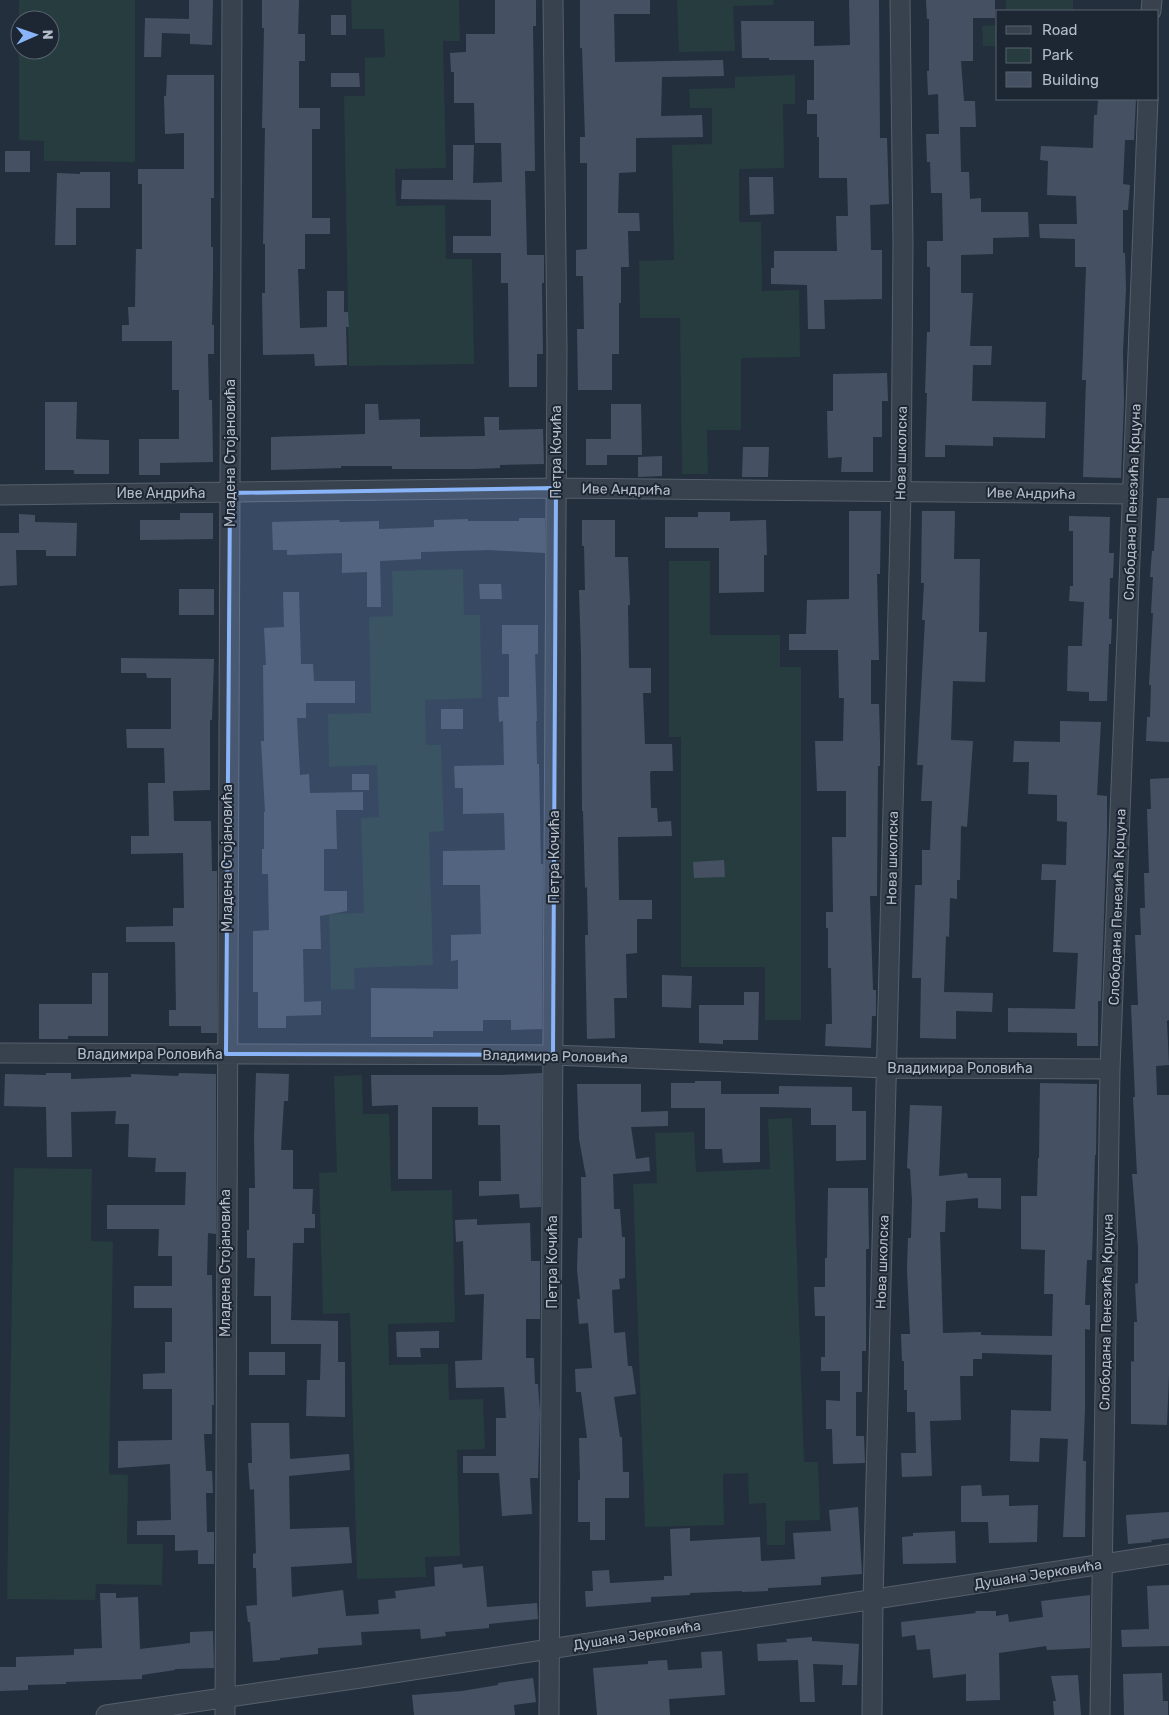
<svg xmlns="http://www.w3.org/2000/svg" width="1169" height="1715" viewBox="0 0 1169 1715" font-family="Rubik,sans-serif">
<rect width="100%" height="100%" fill="#242f3e"/>
<!-- green -->
<path fill="#263c3f" fill-rule="evenodd" d="M19,0H135V162L44,161V141L19,140ZM20,20H50V50H20Z
M351,0H459L460,41H443L446,168L395,169L396,206L445,205L446,259H472L474,364L349,366L344,96H365V58L385,57L384,29H352Z
M677,0H773L774,5L733,6L735,51L679,52Z
M1006,0H1073V11H1006Z
M998,25V60L997,46H983L982,26Z
M795,75V104H783L784,168L739,169V222H761L762,291L799,290L800,357L741,358V430H707L708,474H682L680,318H640L639,261L674,260L672,145L712,144V108H690L689,89L735,88V77Z
M669,561H710V635H780V667H801V1020H765V967H681V737H669Z
M463,569L464,615H480L482,698L425,700L426,745H441L444,831L429,832L433,965L354,968L355,989L331,990L329,914L364,913L361,818L379,817L377,765L329,767L328,714L371,713L369,617L393,616L392,571Z
M362,1075L363,1114H389L391,1191L452,1190L455,1322L388,1324L389,1365L448,1364L449,1400L483,1399L485,1449L457,1450L460,1556L425,1557L426,1577L357,1579L350,1313L323,1314L319,1173L337,1172L334,1076Z
M792,1118L804,1462H818L820,1520L785,1521V1545H767L766,1503L749,1504L748,1473L723,1474L724,1525L645,1527L633,1184L657,1183L655,1133L694,1132L696,1172L770,1169L768,1119Z
M14,1168L92,1169L91,1241L113,1242L109,1474L128,1475L127,1544H163L162,1585L96,1584L95,1600L7,1599Z"/>
<!-- building -->
<path fill="#455162" d="M189,0H213L212,45L190,44V34L162,33L161,57H144L145,18L189,19Z
M262,0H299L298,34H305V61H299V108H320V129H312V218H330V234H305V269H298L300,328L327,327V291H344V312H348L349,327H346L347,365L315,366L314,354L263,355L262,293H265V244H263L265,128H262L264,28H262Z
M495,0H536V26H533L535,171H525L527,255H544V283H542L543,354H537V387H509L508,283H501V253H453V236H491V200L401,199L402,180H453V145H474L473,183L502,182L501,143H475L474,103H454V72H451L450,53L466,52V34H495Z
M580,0H650V14H614L615,62L723,60L724,76L662,77L661,116L702,115L703,137L636,138V172L619,173L618,213H639L640,231H628L629,267H621V303H619V354H612V390H578L577,329H584L583,276H576V250L587,249V163H580V137H585L582,48H580Z
M849,0H879L880,138H887L889,204L870,205L871,250H882V299L824,300L825,329H808L807,285L771,284V268H774V251H837L836,216H848L847,178H819V137H817V114H807V100H814V60H769V58H742L741,21H814V46L850,45Z
M926,0H995V18H973V61H961L964,101H975L976,127H960L961,172H969L970,199L981,198V212H1028L1029,237L993,238V254L961,255V293H973L970,346H992L991,365H973L972,401L1046,402L1045,438L993,437V446L945,445V457H925L927,393H925L927,332H930V267H927V241H943L942,193H931L930,162H927L926,134H939L938,94L928,95L927,71H929V19H927Z
M331,15H346V35H331Z
M331,73H359L360,87H331Z
M167,75H214V198H211V247H213V275L212,325H214V354H208L209,400H212L213,462L160,463V475H139V439H179V390H172V341H122V325H129L128,307H135L136,249H142V184H138V169H184V133L165,134L164,96H166Z
M1098,99H1136L1134,140H1125L1123,184L1130,185L1128,210H1123V253H1125L1126,288L1123,352L1124,403L1121,478L1083,477L1086,380H1082L1086,267H1075V239L1040,238L1039,224H1077L1076,196L1047,195L1048,161L1040,160L1041,146L1093,148L1094,115H1097Z
M5,151H30V172H5Z
M80,172H110V208H76V245H55L57,173L80,174Z
M749,177H773L774,214L750,215Z
M887,373L888,401H882V437H873V472H841L842,457L828,458L827,411H833V374Z
M45,402H77L76,439L109,440V474H74V470H45Z
M365,404H378L379,420L420,419V437L485,436L484,417H499V430L543,429L544,464L500,465V468L473,469H392V466H341V468L271,470V437L365,434Z
M611,404H641L642,455H607V465H586V439H611Z
M743,447H769L768,477H742Z
M662,456V476L638,477V457Z
M1157,498H1169V742L1146,741L1147,717H1150L1151,685H1149L1153,613H1151L1153,577H1150L1152,551H1154Z
M849,511H881L880,574H877L879,660H871V704H879L880,742V766H878L877,896H870L873,990H876V1016H872L871,1048L825,1046L826,1024H832L831,968H828V928H826V912H833L832,837H846V791H817L815,741H843L844,698H839L838,650H789V634H806L807,600L849,599Z
M922,511H955L954,559H980L979,632H987L985,682L953,681L951,740L973,741L967,827L961,826L960,880H957V899L950,898L949,937L946,936L944,992L993,993L992,1012L956,1011V1039L920,1038L921,978H912L915,885H922V850H930L932,801H921L923,765H917L925,620H922L924,583H921Z
M698,512H730V521L766,520L767,555H764V592L719,593V548H665V517H698Z
M180,513H213V539L140,540V520H180Z
M19,514L35,515V522L77,523L76,556H46V550H16L17,585L0,586V533H19Z
M1069,516L1110,517L1109,553H1114L1113,578H1110L1109,619H1112L1111,644H1109L1107,701H1089V692L1067,691L1068,646H1082L1084,602L1069,601L1070,586H1073V531H1069Z
M519,518H545V553L489,550L421,552V559L380,561L381,607H367V572L342,573V553L287,555V550H273L272,522L339,520L340,522L379,521V529L434,527V520L468,519V521H519Z
M582,520H615V557H628L630,605H628L629,668H651V693H643L645,744H672L673,771H651L650,773L651,808H657L658,822L671,821L672,836L618,837L619,900H652V919H637V953L626,954L627,998H614L615,1038L587,1039L585,935H588L587,887L585,888L583,811H582L581,654L579,590H585L584,546H582Z
M479,584H501L502,599H480Z
M179,589H214V615H179Z
M283,592H299L301,664H313L314,681H355V703H306V718H297L300,775L309,774L310,793L363,792V810H336L337,849H324V891H347V911L320,916L321,949H303L304,1002L321,1001V1015L286,1016V1028H258V992H253V931L269,930L268,874H262V849H264V812H265L261,741H264L263,665H266L264,628L284,627Z
M502,625H538V654H535L537,721H536L537,764H539L541,864H543L542,1029L511,1030V1020H483V1031H433V1037H371V988L458,989V960L451,961V935L481,934L480,885H443V851L505,850L504,813L463,814V788H455L454,766L504,765L503,721L499,722L498,697H509V654H502Z
M121,658L214,659L212,720H210V790L173,791L174,821H211L212,871H217V1033H201V1026H169V1010H176L175,942H126V927L173,926V908H184L183,853L131,854V836H149L148,783H165L164,748H127L126,729H171V678H147L146,673H121Z
M441,709H463V729H441Z
M1060,721L1101,722L1097,795L1107,796V831L1101,1001H1098V1046H1077V1033L1008,1032V1008L1075,1009L1078,953L1053,952L1056,880H1041L1042,864L1066,865L1067,822L1057,821V795L1028,794L1029,762H1013L1014,741L1060,742Z
M352,774H369V790H352Z
M1169,778V1020L1167,1021L1169,1065L1156,1066L1157,1095H1169V1375L1167,1425L1131,1424V1361L1134,1362V1322H1137L1135,1284L1138,1283V1247L1132,1174H1137L1133,1097H1135L1131,1005H1138L1135,935H1141L1140,908H1145L1144,873H1149L1147,809H1151L1150,779Z
M724,860L725,877L694,878L693,862Z
M92,973H108V1036H68V1039H39V1004H92Z
M662,975L692,976L691,1008L662,1007Z
M744,992H759L758,1040H723V1044L699,1043V1005H744Z
M46,1073H71V1079L131,1077V1074L178,1076L179,1073L216,1074V1234L208,1233L207,1275H212L214,1405H212V1434H204L206,1471H212L213,1493H206L207,1532H214V1564H198V1550L175,1551V1535H137V1521L171,1520L170,1464L118,1468V1441L172,1440V1389H143V1374L165,1373V1342H172V1308H134V1286H172V1256H158L159,1229H107V1205H185L186,1172H155L156,1158L128,1157L129,1124H115L116,1111L71,1112L72,1157H47L46,1107L4,1106L5,1074L46,1075Z
M256,1073L289,1074L288,1101H284L281,1150H293V1189H313L312,1214H315V1228H304V1243H293L291,1320L338,1321V1362H345V1417L306,1416L307,1380H320L321,1344H271V1296H254L255,1258H247V1230H249V1188H255L254,1138Z
M542,1073L541,1207L520,1208L519,1194L479,1196V1181H501L500,1125H478V1107H432V1179H398V1105L372,1106L371,1075H502Z
M695,1081H721V1094H779V1086L852,1087V1111H866V1160L836,1161V1125H811V1108L760,1107V1162L723,1163L722,1149H705V1108H671V1083H695Z
M1040,1083L1097,1084L1096,1155H1095L1092,1260H1087L1085,1305H1090V1330L1085,1329V1409L1083,1461H1086L1085,1537H1063L1068,1439L1040,1438L1039,1462L1010,1461L1011,1410L1051,1411L1052,1355L982,1353V1359H973V1376H960L961,1420L930,1421L932,1476L902,1477L901,1453H916L915,1412H907V1390H904V1361H902L901,1334H910L907,1270L908,1238H911L912,1200L910,1169L907,1168L910,1105L942,1106L939,1176L967,1173L968,1178H1001V1209L978,1208V1198L946,1201L945,1232H940L943,1333L981,1332V1335L1052,1336L1053,1294H1044L1045,1250L1021,1249V1196H1037L1038,1158H1039Z
M577,1084H641V1112L668,1111V1126L631,1127L636,1159L649,1157L650,1171L613,1174L614,1209H620L622,1237H625V1278L619,1279L620,1289L612,1290L614,1333L625,1332L628,1366H632L636,1394L614,1397L620,1437H622L623,1472H629V1498H605V1540H590V1522H578V1480H580L579,1438H587L581,1392H576L575,1369L592,1368L588,1323L579,1324L577,1299H580L577,1270L578,1238H582L581,1177H586L579,1139Z
M828,1188H868L869,1249H866V1351H862V1392H856V1436H864L865,1463L833,1464L832,1429H826V1400L840,1401V1371H821V1357H825V1316H815L814,1287H825V1258H827Z
M477,1219V1225L530,1223L531,1261H540V1319H526V1358H534L535,1384H538L540,1413L538,1478H530L532,1514L502,1516L499,1473H463V1456H496V1418H506L504,1387L456,1388L455,1361L482,1360L484,1294L465,1295L463,1241L456,1242L455,1220Z
M439,1331V1348H420L421,1357H397L396,1332Z
M249,1352H285V1375H249Z
M251,1423H289L290,1459L349,1454L350,1470L289,1476L290,1529L349,1527L352,1563L291,1567L292,1597L343,1590L346,1616L379,1614L378,1600L396,1598L395,1591L435,1586L434,1567L462,1564L463,1568L483,1566L487,1607L537,1603L538,1619L489,1624V1628L445,1632L446,1636L421,1639L420,1629L361,1632L362,1645L318,1648V1654L280,1658V1660L253,1662L250,1622H248L246,1606L257,1605L256,1568H253V1554L256,1553L254,1489L250,1490L248,1463H252Z
M981,1485L982,1496L1009,1495V1506L1038,1505L1037,1542L989,1543L988,1522H961V1486Z
M858,1507L862,1574L821,1577V1585L768,1588V1591L742,1592V1591L690,1593V1595L651,1597V1602L586,1607L585,1591H593L592,1571L609,1570L610,1583L664,1580V1576H672L670,1529L690,1528V1541L760,1537L761,1561L795,1559L793,1533L831,1531L829,1510Z
M1169,1512V1538L1151,1540L1152,1542L1128,1544L1126,1515Z
M955,1531L956,1563L903,1564L902,1537L913,1536V1533Z
M1169,1585V1646L1122,1647L1121,1630L1149,1629L1147,1586Z
M100,1593H116V1598L138,1597L140,1649L190,1643V1632L213,1631L214,1668L175,1669V1670L142,1675V1679L66,1682V1684L28,1685V1690L0,1691V1667H16V1657L74,1655V1649L102,1648Z
M1090,1595V1648L1047,1650L1046,1646L999,1653L1000,1700L966,1701V1674L933,1678L930,1649L917,1650L915,1635L902,1637L901,1622L976,1613L975,1611H996V1616L1008,1614L1009,1622L1043,1617L1041,1601Z
M812,1637V1641L859,1644L857,1685H842L843,1665L813,1664L815,1702H800L798,1660L758,1661L757,1644L787,1642L786,1639Z
M722,1651L725,1695L669,1699L670,1715H597L593,1668L648,1664V1661L667,1660L668,1670L702,1668L701,1652Z
M1162,1673L1163,1701H1168V1715H1124L1123,1674Z
M1078,1675L1081,1715H1054L1053,1701H1056L1051,1676Z
M533,1678L536,1702L514,1705L515,1715H414L412,1695L462,1691L498,1685V1683Z"/>
<g fill="none" stroke-linecap="round" stroke-linejoin="round">
<defs>
<path id="minor" d="M1151,11L1152,0
M0,495L556,488L1133,494
M0,1053L553,1055L887,1068L1110,1069
M106,1715L367,1677L1169,1554
M225,1715L232,0
M549,1715L557,348L553,0
M872,1715L873,1600L901,492L903,243L900,0
M1100,1715L1110,1069L1148,99"/>
</defs>
<!-- minor casing -->
<use href="#minor" stroke="#565f6c" stroke-width="21"/>
<!-- minor -->
<use href="#minor" stroke="#38414e" stroke-width="19"/>
</g>
<!-- marked area -->
<path fill="#8ab4f8" fill-opacity="0.2" stroke="#8ab4f8" stroke-width="4" stroke-linejoin="round" d="M556,488L553,1055L226,1054L230,493Z"/>
<g text-anchor="middle" stroke-width="4" stroke-linejoin="round" paint-order="stroke">
<!-- street labels -->
<g font-size="14" fill="#b4bcc9" stroke="#1d2633">
<text transform="translate(556 452) rotate(-90)" y="5">Петра Кочића</text>
<text transform="translate(230 453) rotate(-90)" y="5">Младена Стојановића</text>
<text transform="translate(901 453) rotate(-89)" y="5">Нова школска</text>
<text transform="translate(626 489) rotate(1)" y="5">Иве Андрића</text>
<text x="161" y="498">Иве Андрића</text>
<text transform="translate(1031 493) rotate(1)" y="5">Иве Андрића</text>
<text transform="translate(1132 502) rotate(-88)" y="5">Слободана Пенезића Крцуна</text>
<text transform="translate(554 857) rotate(-90)" y="5">Петра Кочића</text>
<text transform="translate(227 858) rotate(-90)" y="5">Младена Стојановића</text>
<text transform="translate(892 858) rotate(-89)" y="5">Нова школска</text>
<text transform="translate(1117 907) rotate(-88)" y="5">Слободана Пенезића Крцуна</text>
<text x="150" y="1059">Владимира Роловића</text>
<text transform="translate(555 1056) rotate(1)" y="5">Владимира Роловића</text>
<text x="960" y="1073">Владимира Роловића</text>
<text transform="translate(552 1262) rotate(-90)" y="5">Петра Кочића</text>
<text transform="translate(882 1262) rotate(-88)" y="5">Нова школска</text>
<text transform="translate(225 1263) rotate(-90)" y="5">Младена Стојановића</text>
<text transform="translate(1106 1312) rotate(-89)" y="5">Слободана Пенезића Крцуна</text>
<text transform="translate(1038 1574) rotate(-9)" y="5">Душана Јерковића</text>
<text transform="translate(637 1635) rotate(-9)" y="5">Душана Јерковића</text>
</g>
</g>
<!-- legend -->
<rect x="996" y="10" width="162" height="90" fill="#1d2633" stroke="#59626f"/>
<rect x="1006" y="26" width="25" height="8" fill="#38414e" stroke="#59626f"/>
<text x="1042" y="35" font-size="15" fill="#b4bcc9">Road</text>
<rect x="1006" y="48" width="25" height="15" fill="#263c3f" stroke="#59626f"/>
<text x="1042" y="60" font-size="15" fill="#b4bcc9">Park</text>
<rect x="1006" y="72" width="25" height="15" fill="#455162" stroke="#59626f"/>
<text x="1042" y="85" font-size="15" fill="#b4bcc9">Building</text>
<!-- north arrow -->
<g transform="translate(35 35) rotate(88)"><circle r="24" fill="#1d2633" stroke="#59626f"/>
<path d="M0-4L9 19L0 12L-9 19Z" fill="#8ab4f8"/>
<text y="-8" font-size="14" font-weight="bold" text-anchor="middle" fill="#b4bcc9">N</text>
</g>
</svg>
